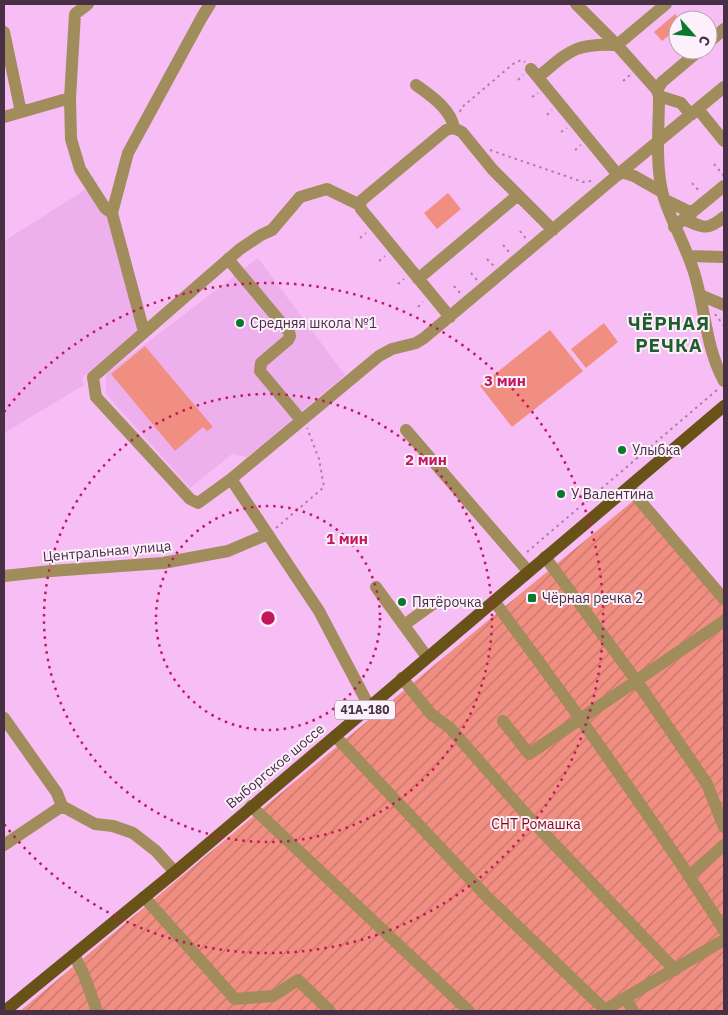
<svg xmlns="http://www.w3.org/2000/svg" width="728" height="1015" viewBox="0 0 728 1015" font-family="'IBM Plex Sans',sans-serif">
<defs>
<pattern id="garden-furrows" width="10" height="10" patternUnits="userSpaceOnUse" patternTransform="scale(1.25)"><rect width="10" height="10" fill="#f18e82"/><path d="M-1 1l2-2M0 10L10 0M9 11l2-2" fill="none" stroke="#c5746c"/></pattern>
</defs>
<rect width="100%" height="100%" fill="#f7bef5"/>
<!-- built -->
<path fill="#eeb0ed" d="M88,188L107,218L139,330L82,378L84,385L4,433V241Z
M258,258L345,375L247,457L232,454L190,488L106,394V374Z"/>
<!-- green -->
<path fill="#f18e82" d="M675,14L680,20H678V28L662,41L654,32Z
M448,193L461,209L437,229L424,213Z
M604,323L618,342L586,368L571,349Z
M550,330L583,371L512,427L480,386Z
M145,346L213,427L207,431L203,427L175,451L111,374Z"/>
<!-- garden -->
<path fill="url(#garden-furrows)" d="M638,497L724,591V1011H20C226,840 430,667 638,497Z"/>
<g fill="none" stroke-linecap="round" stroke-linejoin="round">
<!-- path -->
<path stroke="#aa80a8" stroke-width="2" stroke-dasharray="2.5 4" stroke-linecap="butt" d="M518,80L523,75
M623,81L630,75
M532,97L538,93
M460,112L461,108L513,64L521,60L525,62
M547,115L552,110
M561,132L567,128
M490,150L583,182L592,181
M575,150L581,145
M714,164L724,176
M692,183L700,192
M520,231L526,239
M360,238L366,233
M503,245L510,253
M487,259L494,266
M379,261L385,256
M471,273L477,280
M398,284L404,279
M454,286L461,294
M418,307L423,302
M715,314L724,326
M276,528L324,487L319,459L307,428
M527,552L717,390"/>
<!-- minor -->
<path stroke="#a18c5b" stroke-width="12" d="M88,4L75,14L70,98L71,139L80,169L105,208L112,213
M576,4L617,45L657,90L659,96C659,127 655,165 663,195C672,225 690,252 697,283C706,317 707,350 724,381
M4,32L21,112
M708,43L724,29
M531,69L618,175
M538,77C570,51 574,43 617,45L666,4
M416,85C431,96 451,109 454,128
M657,90L662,82L700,50
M659,96L681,103L691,115
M698,109L724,141
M4,117L70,98
M621,172L724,87
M665,200L692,213
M360,205L327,189L300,197L272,230L261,235L240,249L93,377L96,397L190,499L198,503L231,479L379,356L392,349L416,343L424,338L621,172L634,176L662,192
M684,219C703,228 707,231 724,217
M674,227L724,186
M689,256L724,257
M228,259L289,332L290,336L288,340L261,363L260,371L301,420
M418,279L518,195
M700,295L724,305
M450,317L361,209L360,205L362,200L446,130L454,128L462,132L493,170L553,230
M144,332L112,213L128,153L202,17L210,4
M406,430L528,571
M231,479L319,611L369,706
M629,488L724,599
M545,557L636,680L707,784L724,827
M4,576L51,571L163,563L228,551L268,534
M376,587L427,657
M494,601C574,708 652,817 724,930
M404,625L433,604
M402,678L431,714L450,728L532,821L675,970
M4,718L57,793L62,806L95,824L113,826L133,833L156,851L175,872
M503,721L529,754L724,621
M335,736L487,897L605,1010
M251,806L469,1011
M4,845L62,806
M689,876L724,845
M144,897L235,999L273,996L298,980L330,1011
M74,955L84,975L97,1011
M626,998L633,1011
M603,1011L724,940"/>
<!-- major -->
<path stroke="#695218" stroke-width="12" d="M5,1011L175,872L724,406"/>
</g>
<!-- distance rings -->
<g fill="none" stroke="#c2185b" stroke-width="2.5" stroke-dasharray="2.5 5">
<circle cx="268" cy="618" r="112"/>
<circle cx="268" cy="618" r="224"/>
<path d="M4 412A335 335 0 1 1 4 824"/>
</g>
<!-- markers -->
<g fill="#08782c" stroke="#fcf0fb" stroke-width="2">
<circle cx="240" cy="323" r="5"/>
<circle cx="622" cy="450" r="5"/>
<circle cx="561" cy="494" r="5"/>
<rect x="527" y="593" width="10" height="10" rx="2.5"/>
<circle cx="402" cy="602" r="5"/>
</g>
<g text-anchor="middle" stroke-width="4" stroke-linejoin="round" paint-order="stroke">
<!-- shield labels -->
<rect fill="#fcf0fb" stroke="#7d6a7c" stroke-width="1" x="335" y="700.5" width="60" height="19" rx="4"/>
<g font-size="12" font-weight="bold" fill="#473046">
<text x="365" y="714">41А-180</text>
</g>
<!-- poi labels -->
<g font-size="14" fill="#473046" stroke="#fcf0fb" text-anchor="start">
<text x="250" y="328">Средняя школа №1</text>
<text x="632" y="455">Улыбка</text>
<text x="571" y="499">У Валентина</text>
<text x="542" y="603">Чёрная речка 2</text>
<text x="412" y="607">Пятёрочка</text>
</g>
<!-- street labels -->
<g font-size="14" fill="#473046" stroke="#fcf0fb">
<text transform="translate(107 551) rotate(-5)" y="5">Центральная улица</text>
<text transform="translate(275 766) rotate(-40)" y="5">Выборгское шоссе</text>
</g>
<!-- park labels -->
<g font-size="14" fill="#810a0e" stroke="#fcf0fb">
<text x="536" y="829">СНТ Ромашка</text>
</g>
<!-- district labels -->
<g font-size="19" font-weight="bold" letter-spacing="1" fill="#205d2c" stroke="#fcf0fb">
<text x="669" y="330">ЧЁРНАЯ<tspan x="669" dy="22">РЕЧКА</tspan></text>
</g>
</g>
<circle cx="268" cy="618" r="8" fill="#c2185b" stroke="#fcf0fb" stroke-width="2.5"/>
<g font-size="15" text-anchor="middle" font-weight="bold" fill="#c2185b" stroke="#fcf0fb" stroke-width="4" stroke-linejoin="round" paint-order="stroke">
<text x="505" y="386">3 мин</text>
<text x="426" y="465">2 мин</text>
<text x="347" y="544">1 мин</text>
</g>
<!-- border -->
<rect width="728" height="1015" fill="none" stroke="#473046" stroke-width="10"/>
<!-- north arrow -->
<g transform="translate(693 35) rotate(117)"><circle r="24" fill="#fcf0fb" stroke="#b4a3b3"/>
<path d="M0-4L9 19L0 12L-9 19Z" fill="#08782c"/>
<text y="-8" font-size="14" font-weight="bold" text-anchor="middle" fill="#473046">С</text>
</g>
</svg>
